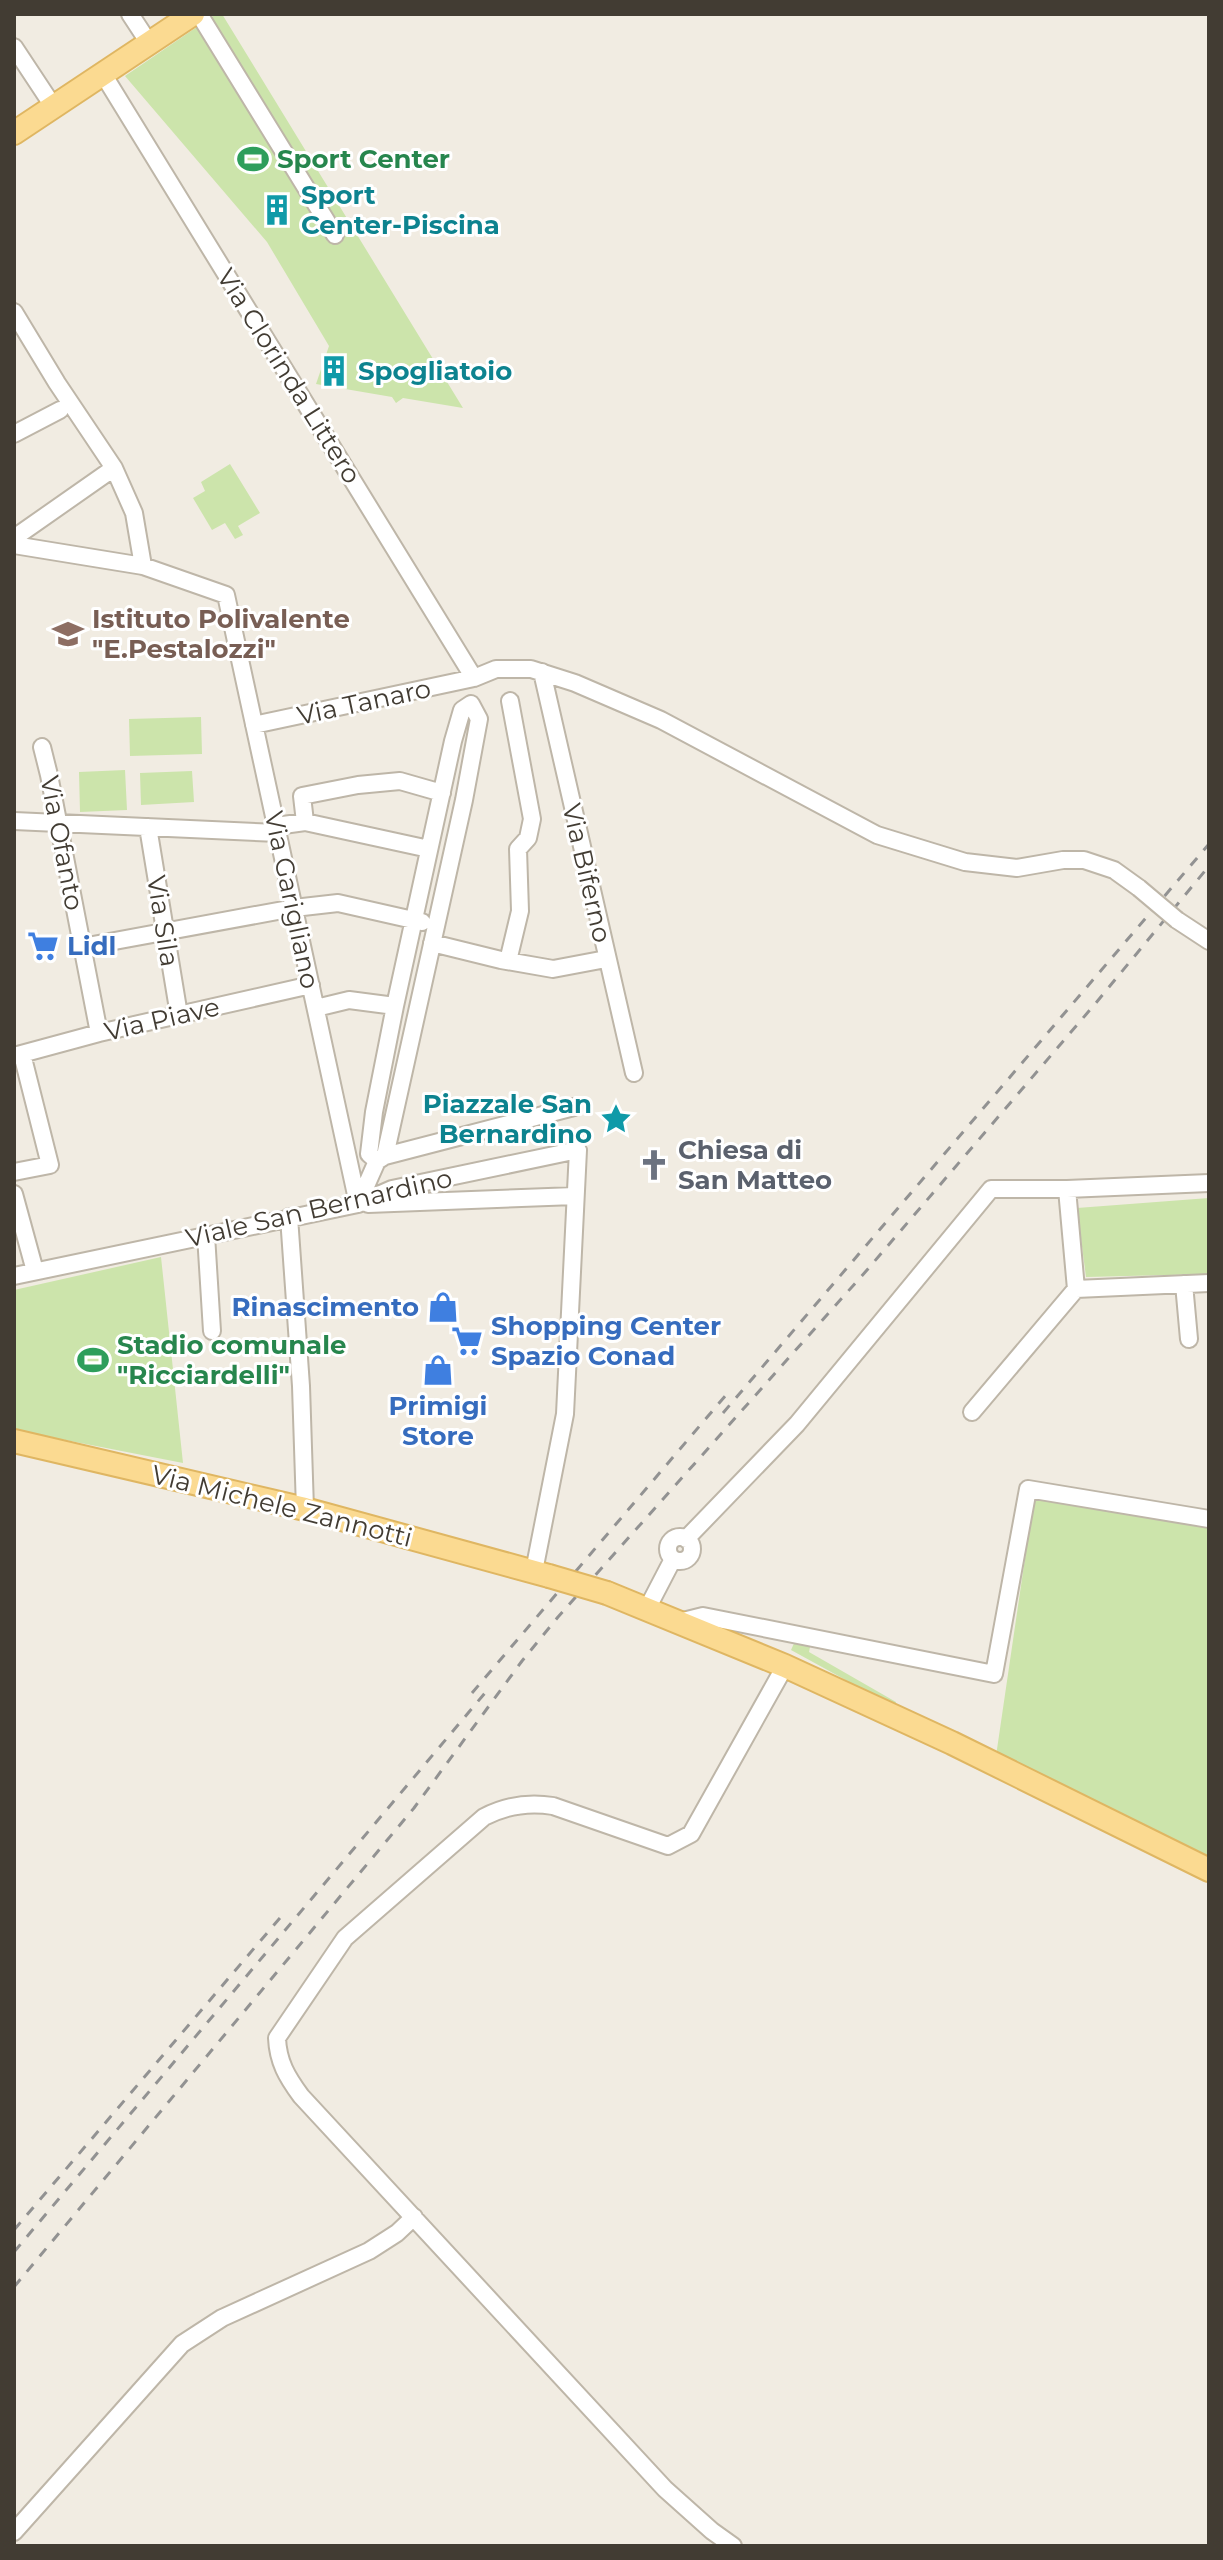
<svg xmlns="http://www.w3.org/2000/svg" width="1223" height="2560" viewBox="0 0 1223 2560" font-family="Montserrat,sans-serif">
<rect width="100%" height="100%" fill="#f1ece2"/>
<!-- green -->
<path fill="#cce4ab" d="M216,14H222L463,408L403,398L396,403L392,397L316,384L329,346L267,242L125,76Z
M230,464L260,513L238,526L243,535L235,539L225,523L212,530L193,498L205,491L201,482Z
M201,717L202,754L130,756L129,719Z
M125,770L127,810L80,812L79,772Z
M192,771L194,802L141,805L140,773Z
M1209,1198V1274L1086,1277L1077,1208Z
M161,1257L183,1463L14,1430V1290Z
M1034,1497L1209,1525V1858L996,1756Z
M796,1639L811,1642L809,1652L896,1702L895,1707L791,1650Z"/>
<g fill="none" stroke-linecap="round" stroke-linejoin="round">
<defs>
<path id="minor" d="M130,14L149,43
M199,14L335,235
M14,47L53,106
M103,74L474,678
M14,312L57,383L114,468L134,513L143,566
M14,434L60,410
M14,538L114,468
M14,545L143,566L226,595L358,1204
M542,672L634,1073
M254,725L474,678L496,669H531L575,683L661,720L877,835L965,862L1017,868L1063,860H1084L1114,870L1139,888
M42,747L49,775L99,1033
M14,821L278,833
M305,822L302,796L358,785L400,781L442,793
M276,826L305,822L429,849
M148,827L179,1015
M1177,920L1209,941
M432,943L501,960L553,969L606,959
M82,947L294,908L338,903L422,922
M508,961L520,911L518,849L528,838L532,819L510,701
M316,1008L349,1000L395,1006
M14,1056L99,1033L311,985
M385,1156L464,800L479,719L471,704L462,710L453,741L395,1006L374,1112L369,1154L377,1161L385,1156L574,1107
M14,1172L50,1165L22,1054
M14,1194L35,1271
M358,1204L377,1161
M368,1204L575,1196
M289,1217L301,1386L305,1509
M206,1235L212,1331
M14,1276L358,1204L392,1189L578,1150L565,1414L534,1571
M1184,1284L1189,1339
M1076,1289L1209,1283
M972,1412L1076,1289L1067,1189
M668 1549a12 12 0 1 1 24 0a12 12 0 1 1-24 0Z
M686,1539L797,1424L991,1189H1067L1209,1183
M647,1609L673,1559
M679,1622L703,1616L994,1674L1028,1489L1209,1519
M14,2532L182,2344L222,2318L369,2251L397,2233L414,2217
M733,2546L712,2531L665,2489L301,2096C287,2077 278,2062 277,2038L345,1938L484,1817C505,1806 529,1802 553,1806L668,1846L691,1834L785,1666"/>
<path id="major" d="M14,133L193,14
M14,1441L305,1509L549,1576
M607,1593L785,1666L952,1743L1209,1870"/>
</defs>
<!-- minor casing -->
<use href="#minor" stroke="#beb6a8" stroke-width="20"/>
<!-- major casing -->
<use href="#major" stroke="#dfb662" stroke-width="26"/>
<!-- minor -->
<use href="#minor" stroke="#fff" stroke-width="16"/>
<!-- major -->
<use href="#major" stroke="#fbda91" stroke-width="22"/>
<!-- rail -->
<path stroke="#929292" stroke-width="3" stroke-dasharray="10 10" stroke-linecap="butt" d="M723,1413L1209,844
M472,1693L726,1395
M14,2230L285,1912
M14,2252L490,1687
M14,2287L414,1808L522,1661L558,1617L867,1270L1095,1004L1209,866"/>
<defs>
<path id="minor-bridge" d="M1139,888L1177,920"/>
<path id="major-bridge" d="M549,1576L607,1593"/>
</defs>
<!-- minor-bridge casing -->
<use href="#minor-bridge" stroke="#beb6a8" stroke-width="20" stroke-linecap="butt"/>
<!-- major-bridge casing -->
<use href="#major-bridge" stroke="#dfb662" stroke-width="26" stroke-linecap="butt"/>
<!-- minor-bridge -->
<use href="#minor-bridge" stroke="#fff" stroke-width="16"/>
<!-- major-bridge -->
<use href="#major-bridge" stroke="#fbda91" stroke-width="22"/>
</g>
<!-- icons -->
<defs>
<symbol id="stadium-bare" viewBox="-9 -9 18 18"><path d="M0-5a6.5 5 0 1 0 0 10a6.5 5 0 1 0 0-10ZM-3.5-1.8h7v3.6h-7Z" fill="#2e9e5b" stroke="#fff" stroke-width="2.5" paint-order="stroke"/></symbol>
<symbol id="building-bare" viewBox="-9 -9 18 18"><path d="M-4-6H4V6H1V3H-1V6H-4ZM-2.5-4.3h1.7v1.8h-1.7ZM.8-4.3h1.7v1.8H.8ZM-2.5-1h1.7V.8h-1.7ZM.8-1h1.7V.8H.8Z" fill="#0f9aa8" stroke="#fff" stroke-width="2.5" paint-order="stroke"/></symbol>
<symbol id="school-bare" viewBox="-9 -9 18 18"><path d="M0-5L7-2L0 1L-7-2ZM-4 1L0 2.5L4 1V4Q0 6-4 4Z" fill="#8d6e63" stroke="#fff" stroke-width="2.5" paint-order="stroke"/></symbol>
<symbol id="supermarket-bare" viewBox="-9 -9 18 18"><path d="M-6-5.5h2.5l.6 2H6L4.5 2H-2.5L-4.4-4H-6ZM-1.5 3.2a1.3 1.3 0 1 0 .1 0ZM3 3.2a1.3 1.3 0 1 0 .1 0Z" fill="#3f7fe0" stroke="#fff" stroke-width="2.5" paint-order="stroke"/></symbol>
<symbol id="sight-bare" viewBox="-9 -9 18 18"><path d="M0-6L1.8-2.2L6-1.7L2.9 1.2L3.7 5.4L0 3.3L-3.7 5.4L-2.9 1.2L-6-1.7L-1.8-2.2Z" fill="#0f9aa8" stroke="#fff" stroke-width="2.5" paint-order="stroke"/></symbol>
<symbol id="church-bare" viewBox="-9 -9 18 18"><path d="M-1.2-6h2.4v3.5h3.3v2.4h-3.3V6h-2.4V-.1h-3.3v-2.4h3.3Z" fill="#6b7280" stroke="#fff" stroke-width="2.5" paint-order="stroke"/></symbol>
<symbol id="shop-bare" viewBox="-9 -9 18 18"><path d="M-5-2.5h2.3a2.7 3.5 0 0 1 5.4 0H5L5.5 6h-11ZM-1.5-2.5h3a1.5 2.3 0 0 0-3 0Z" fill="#3f7fe0" stroke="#fff" stroke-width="2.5" paint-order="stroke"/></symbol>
</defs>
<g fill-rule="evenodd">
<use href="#stadium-bare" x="231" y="137" width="44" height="44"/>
<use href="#building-bare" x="255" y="188" width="44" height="44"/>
<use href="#building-bare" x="312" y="349" width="44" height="44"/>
<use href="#school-bare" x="46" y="612" width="44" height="44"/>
<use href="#supermarket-bare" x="21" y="924" width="44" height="44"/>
<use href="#sight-bare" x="594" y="1097" width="44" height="44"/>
<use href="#church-bare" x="632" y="1143" width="44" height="44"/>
<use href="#shop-bare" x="421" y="1285" width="44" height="44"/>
<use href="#supermarket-bare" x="445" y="1319" width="44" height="44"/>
<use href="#stadium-bare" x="71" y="1338" width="44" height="44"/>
<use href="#shop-bare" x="416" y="1348" width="44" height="44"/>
</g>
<g text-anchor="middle" stroke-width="6" stroke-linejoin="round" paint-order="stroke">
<!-- leisure labels -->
<g font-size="26" font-weight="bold" fill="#27864d" stroke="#fff" text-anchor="start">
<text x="277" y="168">Sport Center</text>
<text x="117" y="1354">Stadio comunale<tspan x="117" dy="30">"Ricciardelli"</tspan></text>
</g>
<!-- culture labels -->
<g font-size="26" font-weight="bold" fill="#0d838f" stroke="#fff" text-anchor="start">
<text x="301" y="204">Sport<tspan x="301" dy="30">Center-Piscina</tspan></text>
<text x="358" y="380">Spogliatoio</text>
<text x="592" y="1113" text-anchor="end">Piazzale San<tspan x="592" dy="30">Bernardino</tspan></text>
</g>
<!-- street labels -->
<g font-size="26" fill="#423c33" stroke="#fff">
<text transform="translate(289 376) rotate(58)" y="9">Via Clorinda Littero</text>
<text transform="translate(364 702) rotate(-12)" y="9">Via Tanaro</text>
<text transform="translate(62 843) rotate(79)" y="9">Via Ofanto</text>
<text transform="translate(587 873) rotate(77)" y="9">Via Biferno</text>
<text transform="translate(292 900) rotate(78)" y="9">Via Garigliano</text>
<text transform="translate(163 921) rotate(81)" y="9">Via Sila</text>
<text transform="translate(162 1019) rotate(-13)" y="9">Via Piave</text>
<text transform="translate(319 1208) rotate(-13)" y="9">Viale San Bernardino</text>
<text transform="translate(282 1506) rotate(14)" y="9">Via Michele Zannotti</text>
</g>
<!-- education labels -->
<g font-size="26" font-weight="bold" fill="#785e54" stroke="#fff" text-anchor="start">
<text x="92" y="628">Istituto Polivalente<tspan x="92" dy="30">"E.Pestalozzi"</tspan></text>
</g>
<!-- shop labels -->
<g font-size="26" font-weight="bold" fill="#366cbe" stroke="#fff" text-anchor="start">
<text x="67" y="955">Lidl</text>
<text x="419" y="1316" text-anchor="end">Rinascimento</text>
<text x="491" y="1335">Shopping Center<tspan x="491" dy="30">Spazio Conad</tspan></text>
<text x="438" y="1415" text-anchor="middle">Primigi<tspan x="438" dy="30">Store</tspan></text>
</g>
<!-- worship labels -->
<g font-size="26" font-weight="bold" fill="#5b616d" stroke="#fff" text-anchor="start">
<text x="678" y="1159">Chiesa di<tspan x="678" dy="30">San Matteo</tspan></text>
</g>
</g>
<!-- border -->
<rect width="1223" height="2560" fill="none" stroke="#423c33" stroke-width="32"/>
</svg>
